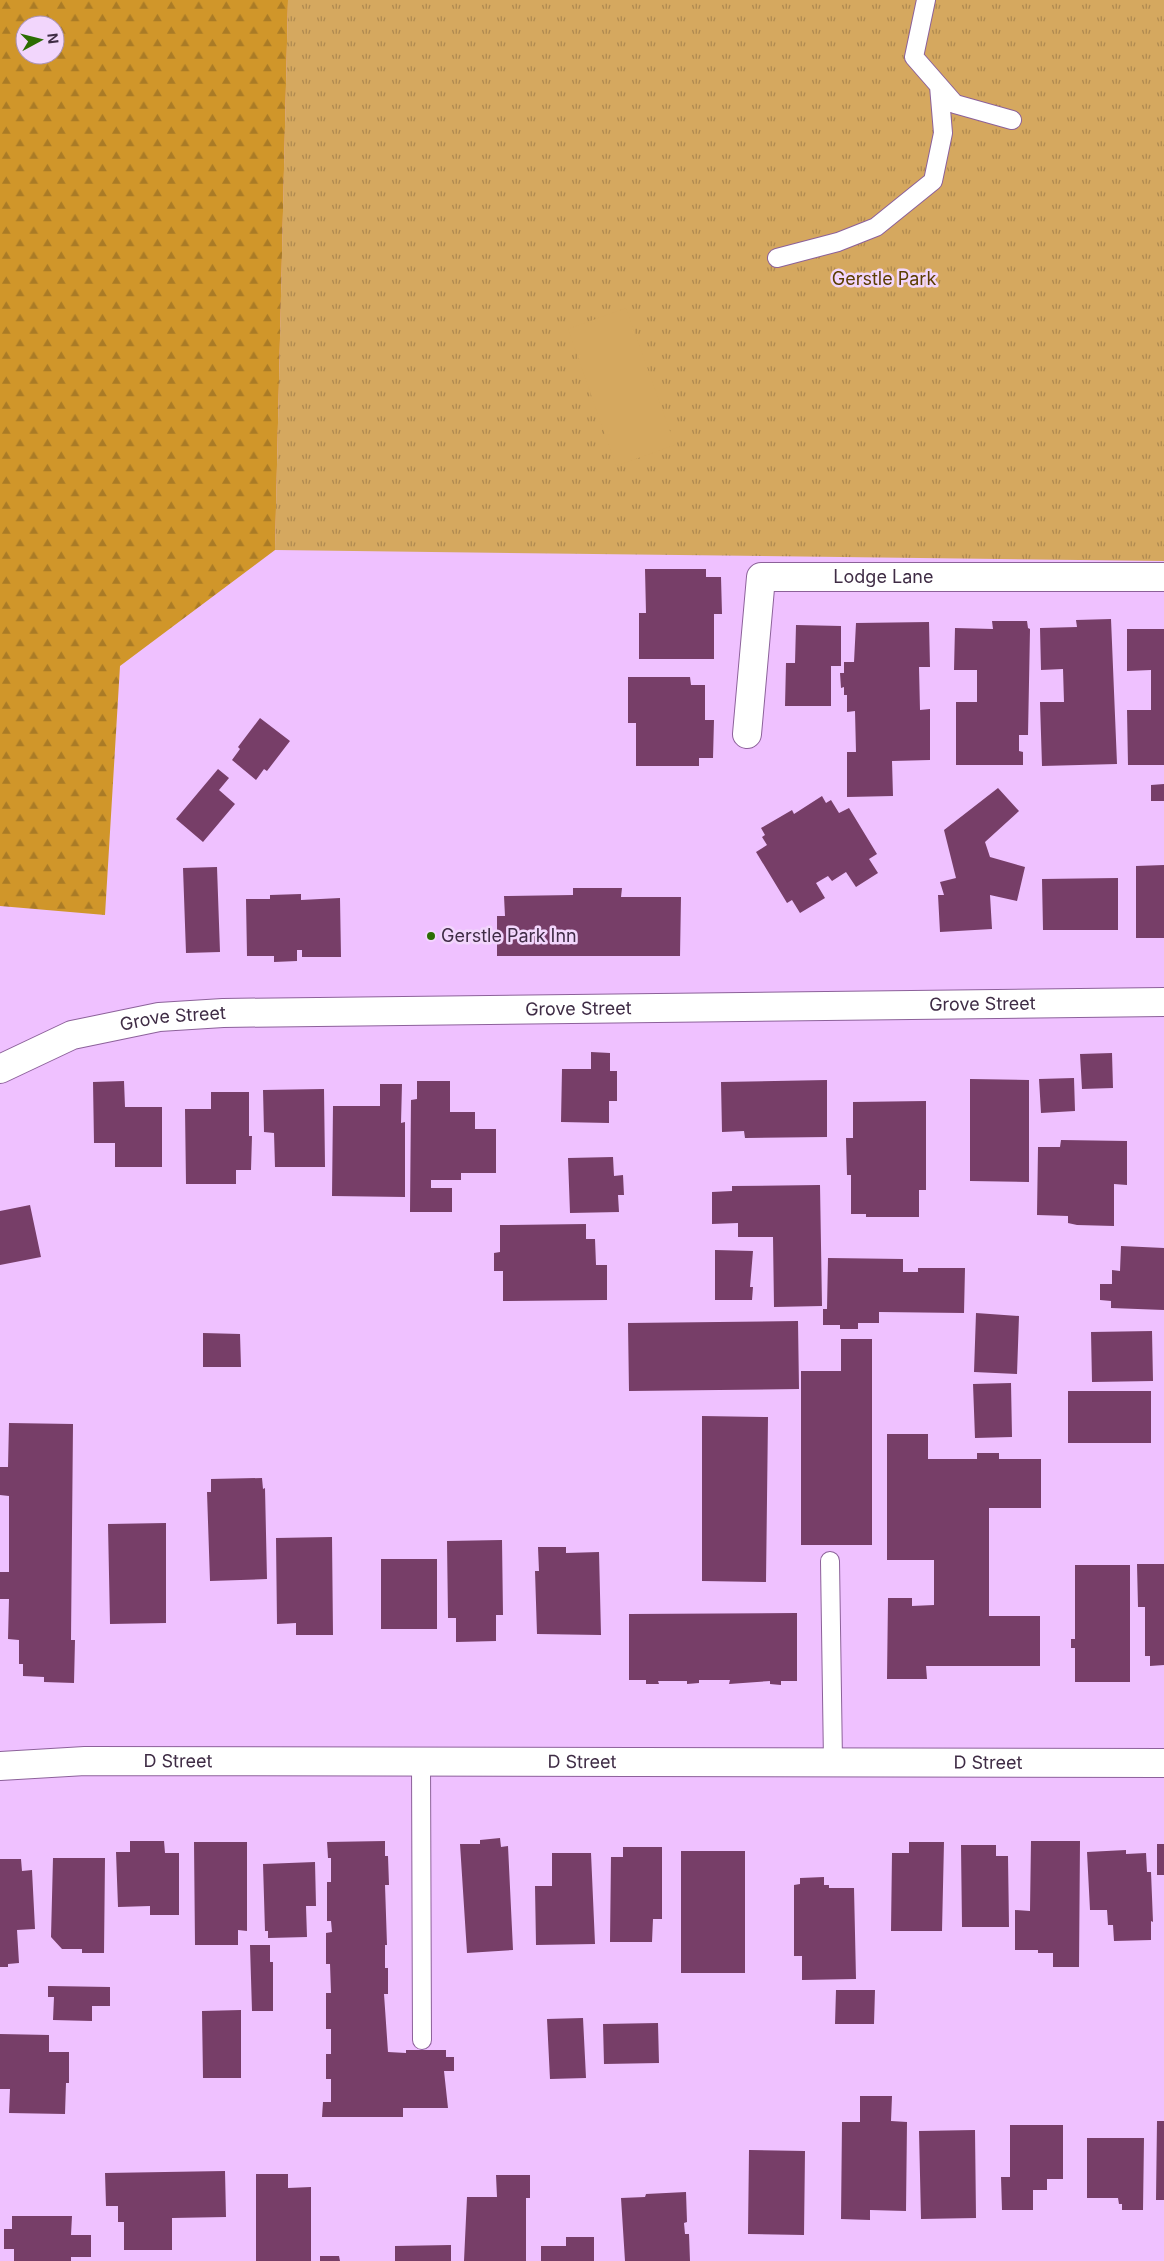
<svg xmlns="http://www.w3.org/2000/svg" width="1164" height="2261" viewBox="0 0 1164 2261" font-family="Inter,sans-serif">
<defs>
<pattern id="grass-tufts" width="24" height="20" patternUnits="userSpaceOnUse" patternTransform="scale(1.25)"><rect width="24" height="20" fill="#d5a85f"/><path d="M3 7l-1-3M5 7V3M7 7l1-3M15 17l-1-3M17 17v-4M19 17l1-3" fill="none" stroke="#ae8950"/></pattern>
<pattern id="forest-firs" width="22" height="20" patternUnits="userSpaceOnUse" patternTransform="scale(1.25)"><rect width="22" height="20" fill="#d0962a"/><path d="M5 1l3.5 6h-7zM16 11l3.5 6h-7z" fill="#aa7b26"/></pattern>
</defs>
<rect width="100%" height="100%" fill="#efc1ff"/>
<!-- grass -->
<path fill="url(#grass-tufts)" d="M288,0H1164V561L275,550Z"/>
<!-- forest -->
<path fill="url(#forest-firs)" fill-rule="evenodd" d="M0,0H288L275,550L120,666L105,915L0,906ZM25,25H55V55H25Z"/>
<!-- pitch -->
<path fill="#d5a85f" d="M626,308L675,445L616,466L568,329Z"/>
<!-- building -->
<path fill="#773e68" d="M645,569H706V577H721L722,614H714V659H639V613H646Z
M1111,619L1117,764L1042,766L1040,702H1064L1063,669L1041,670L1040,628L1077,627L1076,620Z
M992,621H1027L1028,628L1030,629L1028,735H1019V751L1023,752V765H956V702H977V670H954L955,628L993,629Z
M929,622L930,667H919L920,710L930,709V760L892,761L893,796L847,797V752H856L855,711L847,712V695H844V687L841,688L840,673H844V662H854L856,623Z
M796,625L841,626V666H831V706H785L786,663H795Z
M1127,629H1164V765H1128L1127,710H1151V670L1127,671Z
M628,677H690L691,685H705V720H714L713,758H699V766H636V723H628Z
M260,718L290,741L267,771L264,769L256,780L232,760L240,749L238,747Z
M218,769L229,778L219,790L235,804L203,842L176,819Z
M1164,784V801H1151V785Z
M998,788L1019,811L985,842L990,857L1025,867L1017,901L990,895L992,929L940,932L938,895H944L940,882L956,878L944,830Z
M822,796L826,803L831,800L839,813L849,808L877,854L869,859L878,873L856,887L846,872L832,881L828,876L816,883L825,898L800,913L792,900L787,903L756,852L767,845L762,837L765,835L761,828L792,810L794,814Z
M1164,865V938H1136V866Z
M217,867L220,952L186,953L183,868Z
M1118,878V930H1043L1042,879Z
M573,888H622L621,897H681L680,956H497V916H505L504,896L573,895Z
M301,894V900L340,898L341,957H302V950H297V961L274,962V956H247L246,899H270V895Z
M591,1052L610,1053V1071H617V1101H609V1123L561,1122L562,1069H591Z
M1112,1053L1113,1088L1082,1089L1080,1054Z
M1074,1078L1075,1111L1041,1113L1039,1079Z
M970,1079L1029,1080V1182L970,1181Z
M827,1080V1137L745,1138L744,1131L722,1132L721,1082Z
M124,1081L125,1107H162V1167H115V1143H94L93,1082Z
M417,1081H450V1112H475V1129H496V1173H461V1180H431V1188H452V1212H410L411,1100L417,1099Z
M380,1084H402L401,1123L405,1122V1197L332,1196L333,1106H380Z
M324,1089L325,1167H275L274,1133L264,1132L263,1090Z
M211,1092H249V1136H252L251,1170H236V1184H186L185,1109H211Z
M926,1101V1190H919V1217H866V1214H851V1175H847L846,1138H853V1102Z
M1061,1140L1127,1141V1185L1114,1184V1226L1077,1225L1068,1223V1216L1037,1215L1038,1147H1060Z
M613,1157L614,1176L623,1175L624,1195H618L619,1212L570,1213L568,1158Z
M820,1185L822,1306L774,1307L773,1237H738V1223L712,1224V1192L732,1191V1186Z
M30,1205L41,1257L0,1265V1211Z
M586,1224V1239H595L596,1265H607V1300L503,1301V1271H494V1253L500,1252V1225Z
M1121,1246L1164,1248V1310L1111,1308V1301L1100,1300V1284H1112V1270L1120,1271Z
M715,1250L753,1251L750,1287H753L752,1300H715Z
M828,1258L903,1259V1272H918V1268H965L964,1313L879,1312V1323H858V1329H840V1325H823V1309H827Z
M976,1313L1019,1316L1017,1374L974,1372Z
M798,1321L799,1389L629,1391L628,1323Z
M1152,1331L1153,1381L1092,1382L1091,1332Z
M203,1333L240,1334L241,1367H203Z
M841,1339H872V1545H801V1371H841Z
M1011,1383L1012,1437L975,1438L973,1384Z
M1068,1391H1151V1443H1068Z
M702,1416L768,1417L766,1582L702,1581Z
M9,1423L73,1424L71,1640H75L74,1683L44,1682V1677L23,1676V1664H19V1640L8,1639L9,1599H0V1572H9V1496L0,1495V1467H8Z
M887,1434H928V1459H977V1453H999V1459H1041V1508H989V1616H1040V1666H926L927,1679H887L888,1598H912V1606L934,1605V1560H887Z
M262,1478L263,1489L265,1488L267,1579L210,1581L207,1492H211V1479Z
M166,1523V1623L110,1624L108,1524Z
M332,1537L333,1635H296V1623L277,1624L276,1538Z
M502,1540L503,1615H496V1641L456,1642V1618H448L447,1541Z
M538,1547H566V1553L599,1552L601,1635L537,1634L535,1571H539Z
M381,1559H437V1629H381Z
M1137,1564H1164V1665L1150,1666V1656H1145V1607H1138Z
M1075,1565H1130V1682H1075V1648H1071V1639H1075Z
M797,1613V1681H781V1685L770,1684V1681L729,1684L730,1680H699V1683L687,1684V1681H658L659,1684H646V1680H629V1614Z
M500,1838L501,1847L508,1846L513,1950L467,1953L460,1844H480V1840Z
M130,1841H164L165,1853H179V1915H150V1906L118,1907L116,1852H130Z
M385,1841V1856H388L389,1885H385L387,1945H385V1968H388V1994H384L388,2052L406,2053V2050H446V2057H454V2071H444L448,2108H403V2117H322L323,2102H331V2079H326V2054H331V2029H326V1993H331L330,1964H326V1933L332,1932L331,1921H327V1882H331V1858H328L327,1842Z
M1031,1841H1080L1079,1967H1053V1953H1038V1950H1015V1910L1030,1911Z
M194,1842H247V1931L238,1930V1945H195Z
M909,1842H944L942,1931H891L892,1853H909Z
M1157,1844H1164V1875H1157Z
M961,1845H996V1856H1008L1009,1927H962Z
M623,1847H662V1919H653L652,1942H610L611,1857H623Z
M1126,1850V1854L1146,1853L1147,1872H1151L1153,1922L1151,1921V1940L1114,1941L1113,1925H1108L1107,1910H1090L1087,1852Z
M681,1851H745V1973H681Z
M552,1853H591L595,1944L536,1945L535,1886H552Z
M53,1858H105L104,1953H82V1949H62L51,1937Z
M0,1859H21L22,1871L32,1870L35,1929L17,1930L19,1963L8,1964V1967H0Z
M315,1862L316,1906H306L307,1937L268,1938V1931H265L263,1864Z
M824,1877V1885H829V1888H854L856,1979L802,1980V1956H794V1885L800,1884V1878Z
M250,1945H270V1962H273V2011H252Z
M48,1986L110,1987V2006H92V2021L53,2020L54,1997H48Z
M836,1990H875L874,2024H835Z
M241,2010V2078H203L202,2011Z
M583,2018L586,2078L550,2079L547,2019Z
M658,2023L659,2063L604,2064L603,2024Z
M0,2034L49,2035V2052H69V2083H66L65,2114L9,2113L10,2089H0Z
M860,2096H892L891,2121L907,2122L906,2211L870,2210V2220L841,2219L842,2122H860Z
M1157,2121H1164V2200H1156Z
M1010,2125H1063V2179H1047V2190H1033V2210H1002L1001,2177H1010Z
M975,2130L976,2218L921,2219L919,2131Z
M1087,2138H1144L1143,2210H1122V2204H1119L1118,2198H1087Z
M749,2150L805,2151L804,2235L748,2234Z
M225,2171L226,2217L172,2218V2250H124V2222H118V2206H106L105,2173Z
M256,2174H288V2188L311,2187V2261H256Z
M496,2175H530V2198H526V2261H464L467,2197H497Z
M686,2192L687,2222L684,2223L685,2234H689L690,2261H625L621,2198L645,2197L646,2194Z
M12,2216H72L71,2235H91V2257H71V2261H14V2249H4V2229H12Z
M566,2237H594V2261H541V2246H566Z
M451,2245V2261H395V2246Z
M320,2256H339L340,2261H320Z"/>
<g fill="none" stroke-linecap="round" stroke-linejoin="round">
<defs>
<path id="lane" d="M926,0L914,57L955,104L1012,120
M777,258L838,242L876,227L933,181L943,133L939,86
M830,1561L833,1762
M421,1761L422,2040"/>
<g id="street">
<path id="s1" d="M747,734L761,577H1164"/>
<path id="s2" d="M0,1069L72,1035L159,1017L223,1013L1164,1002"/>
</g>
<g id="secondary">
<path id="s3" d="M0,1766L85,1761L1164,1763"/>
</g>
</defs>
<!-- lane casing -->
<use href="#lane" stroke="#8c619a" stroke-width="20"/>
<!-- street casing -->
<use href="#street" stroke="#8c619a" stroke-width="30"/>
<!-- secondary casing -->
<use href="#secondary" stroke="#8c619a" stroke-width="30"/>
<!-- lane -->
<use href="#lane" stroke="#fff" stroke-width="18"/>
<!-- street -->
<use href="#street" stroke="#fff" stroke-width="28"/>
<!-- secondary -->
<use href="#secondary" stroke="#fff" stroke-width="28"/>
</g>
<!-- markers -->
<circle fill="#2b6d02" stroke="#f2d6fc" stroke-width="2" cx="431" cy="936" r="5"/>
<g text-anchor="middle" stroke-width="5" stroke-linejoin="round" paint-order="stroke">
<!-- park labels -->
<g font-size="18" fill="#5b3d01" stroke="#f2d6fc">
<text x="884" y="285">Gerstle Park</text>
</g>
<!-- street labels -->
<g font-size="18" fill="#3f2c45" stroke="#f2d6fc">
<text dy="6" stroke="none"><textPath href="#s1" startOffset="280">Lodge Lane</textPath></text>
<text dy="6" stroke="none"><textPath href="#s2" startOffset="992">Grove Street</textPath></text>
<text dy="6" stroke="none"><textPath href="#s2" startOffset="588">Grove Street</textPath></text>
<text dy="6" stroke="none"><textPath href="#s2" startOffset="182">Grove Street</textPath></text>
<text dy="6" stroke="none"><textPath href="#s3" startOffset="178">D Street</textPath></text>
<text dy="6" stroke="none"><textPath href="#s3" startOffset="582">D Street</textPath></text>
<text dy="6" stroke="none"><textPath href="#s3" startOffset="988">D Street</textPath></text>
</g>
<!-- poi labels -->
<g font-size="18" fill="#3f2c45" stroke="#f2d6fc" text-anchor="start">
<text x="441" y="942">Gerstle Park Inn</text>
</g>
</g>
<!-- north arrow -->
<g transform="translate(40 40) rotate(83)"><circle r="24" fill="#f2d6fc" stroke="#aa92b3"/>
<path d="M0-4L9 19L0 12L-9 19Z" fill="#2b6d02"/>
<text y="-8" font-size="14" font-weight="bold" text-anchor="middle" fill="#3f2c45">N</text>
</g>
</svg>
